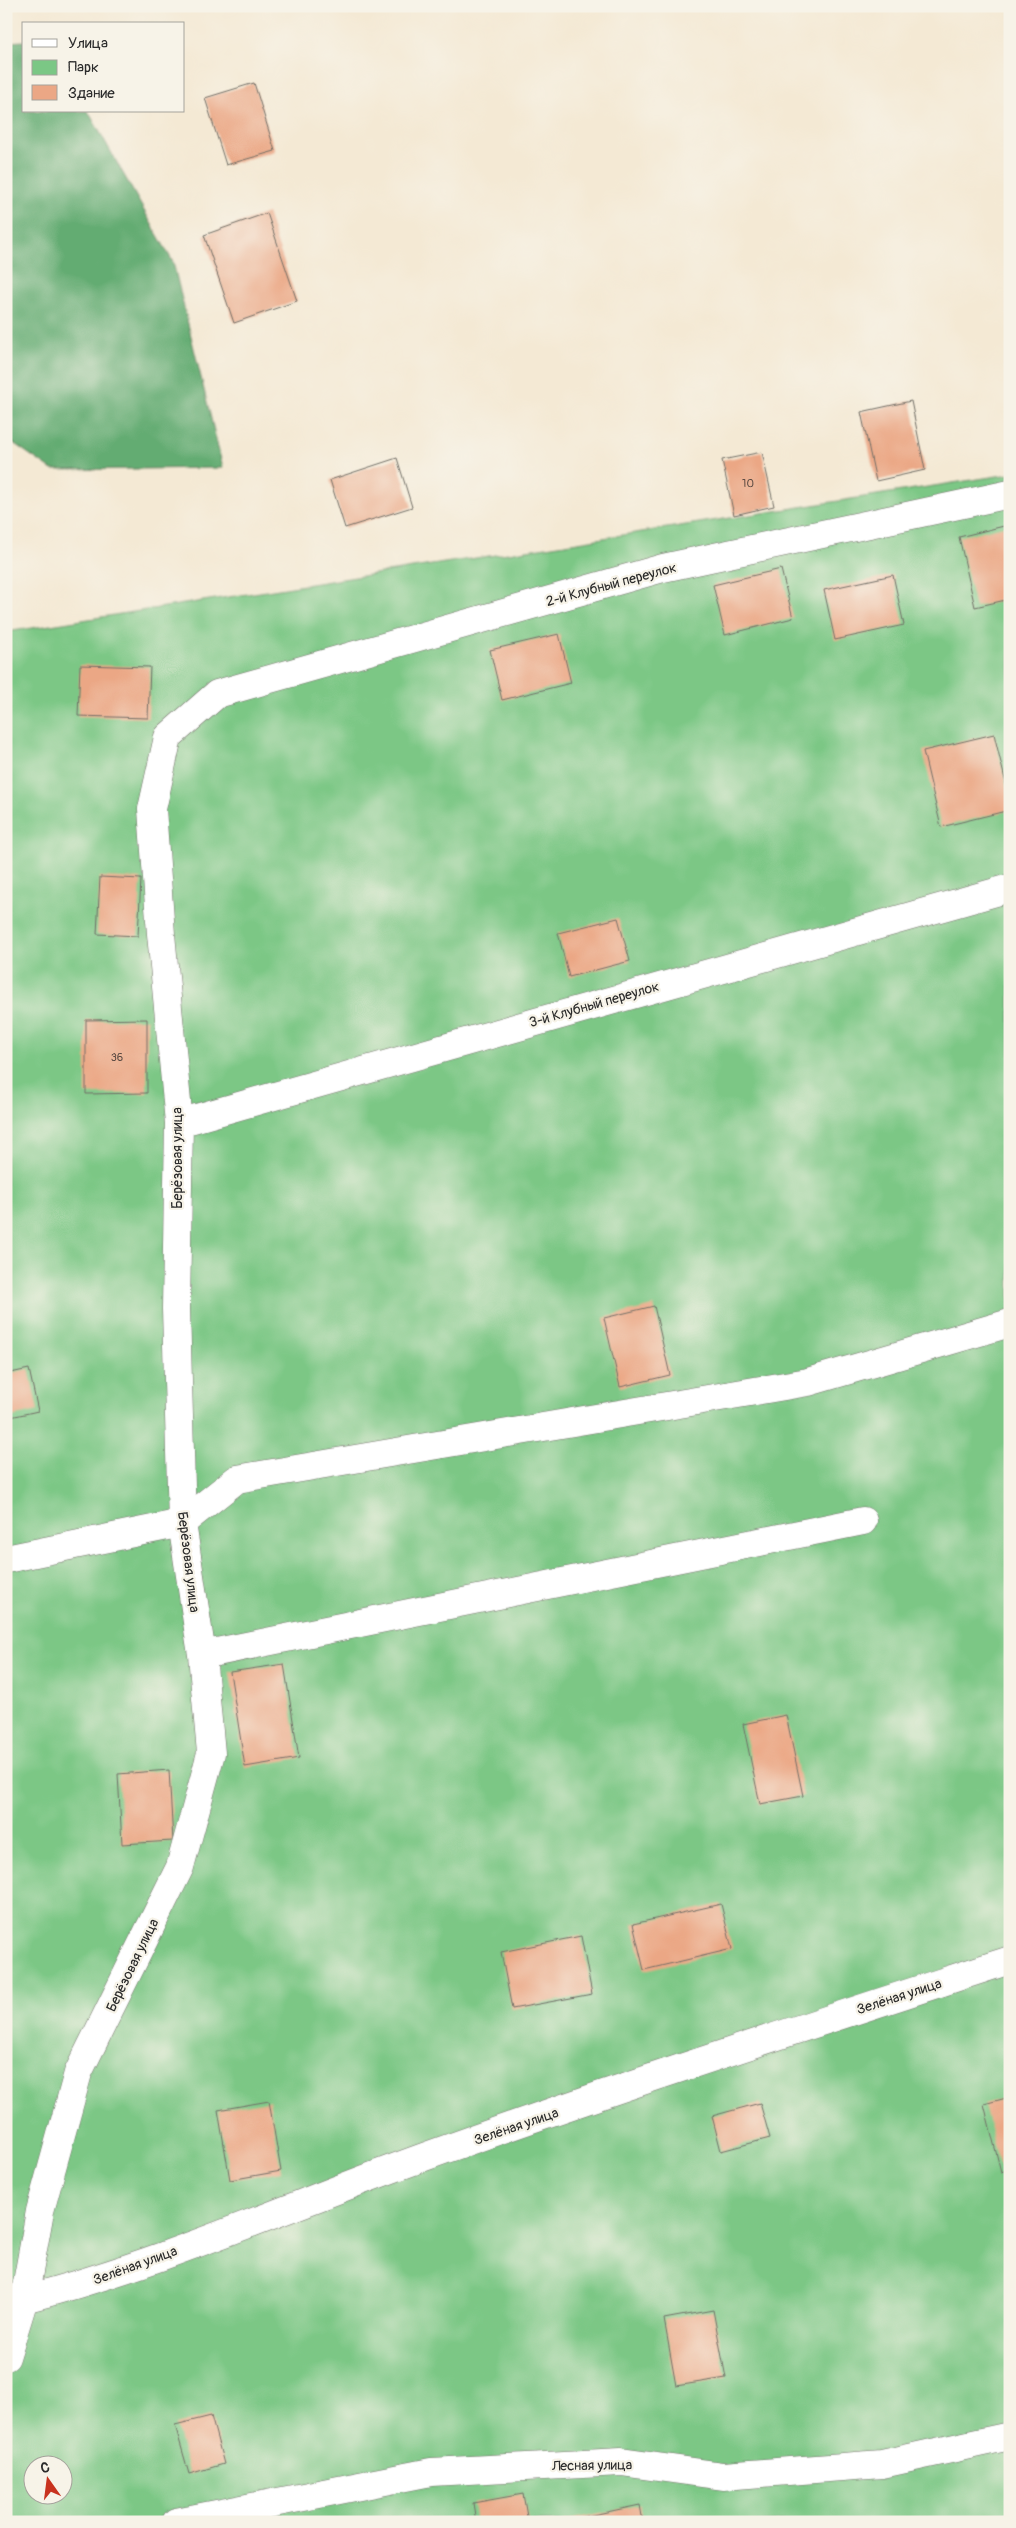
<svg xmlns="http://www.w3.org/2000/svg" width="1016" height="2528" viewBox="0 0 1016 2528" font-family="Pangolin,sans-serif">
<rect width="100%" height="100%" fill="#f7f3e8"/>
<filter id="ink" filterUnits="userSpaceOnUse"><feTurbulence type="fractalNoise" baseFrequency=".02" numOctaves="2"/><feDisplacementMap in="SourceGraphic" scale="10" xChannelSelector="R" yChannelSelector="G"/><feConvolveMatrix kernelMatrix="1 2 1 2 8 2 1 2 1" color-interpolation-filters="sRGB"/></filter>
<filter id="wash" filterUnits="userSpaceOnUse"><feTurbulence type="fractalNoise" baseFrequency=".0096" numOctaves="4" result="noise"/><feDisplacementMap in="SourceGraphic" scale="20" xChannelSelector="R" yChannelSelector="G"/><feGaussianBlur stdDeviation="1.12" result="paint"/><feColorMatrix in="noise" values="0 0 0 0 0 0 0 0 0 0 0 0 0 0 0 0 0 1.4 0 .05"/><feComposite in="paint" operator="in"/></filter>
<g filter="url(#wash)">
<rect width="100%" height="100%" fill="#f4e9d4"/>
<!-- green -->
<path fill="#7bc785" stroke="#537958" fill-rule="evenodd" d="M1010,474V2522H6V632ZM32,2466H62V2496H32Z"/>
<!-- forest -->
<path fill="#64ac72" stroke="#486c4e" d="M24,41V111H88L173,262L223,468L52,470L6,438V42Z"/>
<g id="blocks">
<!-- building -->
<path fill="#eba785" d="M254,83L275,151L226,165L205,98Z
M267,213L297,301L234,323L204,235Z
M911,401L925,470L876,481L861,412Z
M762,452L774,506L734,515L722,460Z
M397,458L412,507L345,528L330,480Z
M1004,526L1010,543V599L975,607L959,537Z
M781,569L793,618L725,635L713,585Z
M893,575L904,625L835,640L824,590Z
M559,634L571,683L502,700L490,650Z
M80,665L150,667L148,718L78,716Z
M994,734L1010,800V810L941,827L923,751Z
M100,877L141,879L138,936L97,934Z
M618,918L630,961L569,977L558,933Z
M147,1019V1093L86,1094V1020Z
M654,1306L670,1375L620,1387L604,1318Z
M29,1369L38,1411L6,1418V1374Z
M284,1664L299,1758L245,1767L230,1672Z
M786,1715L803,1796L760,1804L743,1724Z
M169,1770L173,1841L122,1844L118,1774Z
M721,1904L732,1949L644,1970L633,1924Z
M581,1936L592,1994L512,2009L501,1952Z
M1010,2097V2169L1001,2172L984,2104Z
M269,2101L281,2171L230,2180L218,2110Z
M760,2103L770,2138L721,2151L712,2116Z
M713,2310L726,2378L676,2386L664,2319Z
M211,2416L224,2464L189,2474L175,2425Z
M523,2494L528,2522H476L473,2503Z
M640,2505L643,2522H564V2521Z"/>
</g>
</g>
<g filter="url(#ink)">
<use href="#blocks" fill-opacity="0" stroke="#716e66" stroke-width="1"/>
<g fill="none" stroke-linecap="round" stroke-linejoin="round">
<defs>
<path id="minor" d="M179,1123L1010,888
M6,1559L182,1523L237,1479L808,1382L1010,1323
M202,1655L863,1521
M24,2299C161,2264 291,2205 424,2157C618,2087 814,2024 1010,1960
M6,2357L24,2299L40,2211L78,2073L180,1867L211,1753L202,1655L182,1523L176,1309L179,1123L161,934L152,809L168,737L217,694L663,568L1010,494
M176,2522L431,2472L621,2462L723,2476L882,2464L1010,2436"/>
</defs>
<!-- minor casing -->
<use href="#minor" stroke="#716e66" stroke-width="29"/>
<!-- minor -->
<use href="#minor" stroke="#fff" stroke-width="28"/>
</g>
</g>
<g text-anchor="middle" stroke-width="4.5" stroke-linejoin="round" paint-order="stroke">
<!-- number labels -->
<g font-size="11" fill="#5b4a42">
<text x="748" y="487">10</text>
<text x="117" y="1061">36</text>
</g>
<!-- street labels -->
<g font-size="14" fill="#2b2b2b" stroke="#f7f3e8">
<text transform="translate(611 584) rotate(-15)" y="5">2-й Клубный переулок</text>
<text transform="translate(594 1004) rotate(-16)" y="5">3-й Клубный переулок</text>
<text transform="translate(177 1158) rotate(-90)" y="5">Берёзовая улица</text>
<text transform="translate(189 1562) rotate(83)" y="5">Берёзовая улица</text>
<text transform="translate(132 1965) rotate(-64)" y="5">Берёзовая улица</text>
<text transform="translate(899 1996) rotate(-18)" y="5">Зелёная улица</text>
<text transform="translate(516 2126) rotate(-19)" y="5">Зелёная улица</text>
<text transform="translate(135 2265) rotate(-20)" y="5">Зелёная улица</text>
<text transform="translate(592 2465) rotate(-1)" y="5">Лесная улица</text>
</g>
</g>
<!-- margin -->
<rect width="1016" height="2528" fill="none" stroke="#f7f3e8" stroke-width="25"/>
<!-- legend -->
<rect x="22" y="22" width="162" height="90" fill="#f7f3e8" stroke="#a5a39c"/>
<rect x="32" y="39" width="25" height="8" fill="#ffffff" stroke="#a5a39c"/>
<text x="68" y="48" font-size="15" fill="#2b2b2b">Улица</text>
<rect x="32" y="60" width="25" height="15" fill="#7bc785" stroke="#a5a39c"/>
<text x="68" y="72" font-size="15" fill="#2b2b2b">Парк</text>
<rect x="32" y="85" width="25" height="15" fill="#eba785" stroke="#a5a39c"/>
<text x="68" y="98" font-size="15" fill="#2b2b2b">Здание</text>
<!-- north arrow -->
<g transform="translate(48 2480) rotate(346)"><circle r="24" fill="#f7f3e8" stroke="#a5a39c"/>
<path d="M0-4L9 19L0 12L-9 19Z" fill="#c8321e"/>
<text y="-8" font-size="14" font-weight="bold" text-anchor="middle" fill="#2b2b2b">С</text>
</g>
</svg>
